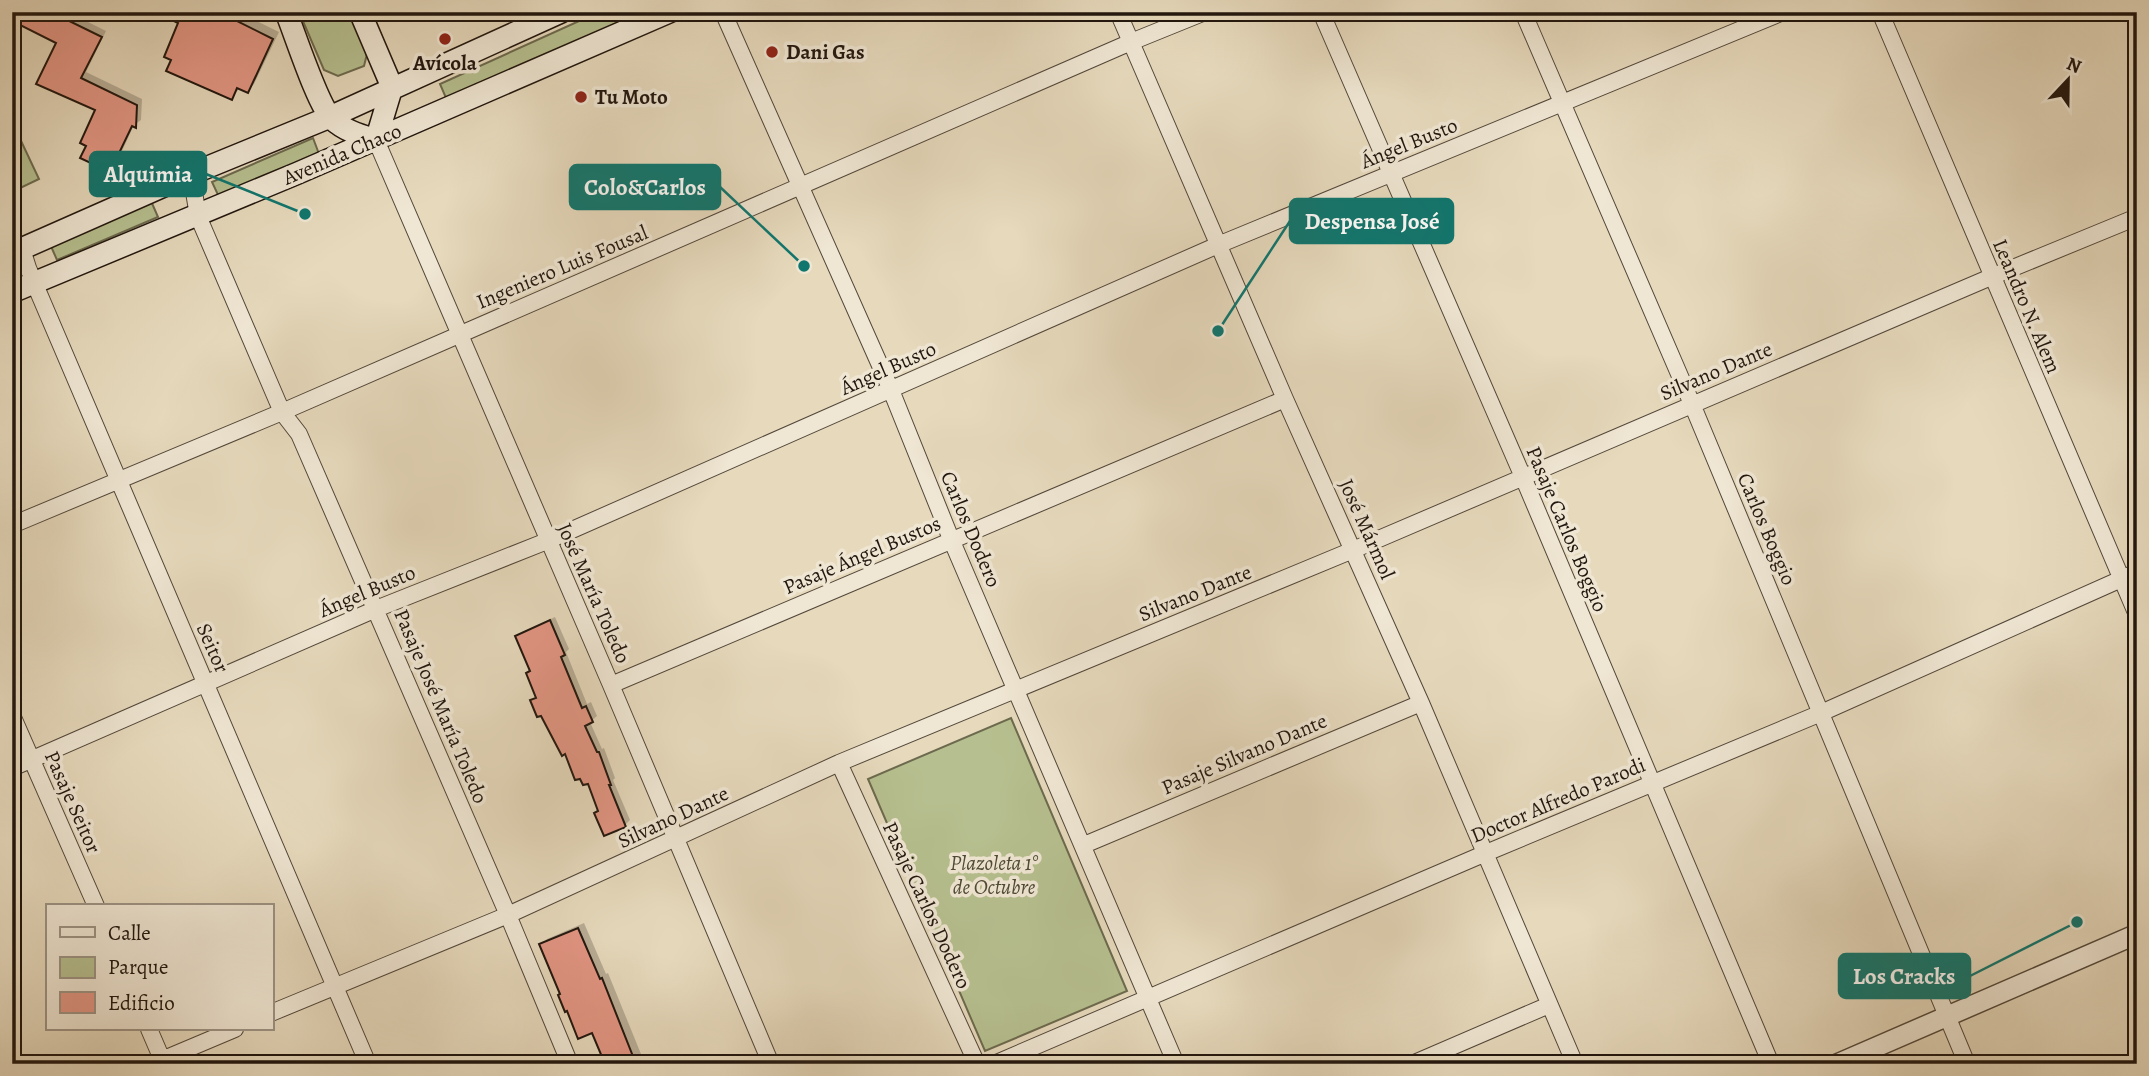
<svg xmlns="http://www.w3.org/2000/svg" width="2149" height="1076" viewBox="0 0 2149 1076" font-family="Alegreya,serif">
<rect width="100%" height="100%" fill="#e6d9bc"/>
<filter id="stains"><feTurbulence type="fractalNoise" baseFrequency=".00286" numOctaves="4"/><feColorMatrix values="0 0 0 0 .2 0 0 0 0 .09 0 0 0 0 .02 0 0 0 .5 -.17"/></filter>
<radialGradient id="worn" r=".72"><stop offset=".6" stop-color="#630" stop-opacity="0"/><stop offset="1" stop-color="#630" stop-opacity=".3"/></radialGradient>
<!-- green -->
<path fill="#b6bf8f" stroke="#6c6a4e" stroke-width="2" d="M299,12H352L368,50L364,66L338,76L324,70Z
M599,12H643L446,98L440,84Z
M14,126L39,179L12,192V127Z
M313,138L319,154L219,197L212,182Z
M151,201L158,217L57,260L50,244Z
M1011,718L1127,991L985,1051L868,779Z"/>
<!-- shadow -->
<path fill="#0003" d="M12,12H82L80,18L106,31L86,72L142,99L141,120L134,125L116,164L110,170L98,109L58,42Z
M162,12H238L279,32L254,84L247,91L240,88L231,98L181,22Z
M555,617L569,649L566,652L587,704L591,702L597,716L590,722L602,749L604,748L615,778L613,780L630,820L625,825L605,834L600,810L590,782L532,700L537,696L532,670L517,637L522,632Z
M584,923L606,974L608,973L641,1054L634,1060L625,1064L562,993L541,945L547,939Z"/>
<!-- building -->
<path fill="#e39684" stroke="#21160e" stroke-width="2" d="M12,12H51L102,37L81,78L137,105L136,128L132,126L110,172L80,158L86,146L80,143L95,110L36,84L56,43L12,21Z
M156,12H219L273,39L248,93L237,88L232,100L166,71L171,60L164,57L178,23Z
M550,620L565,655L561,657L582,708L586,706L593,722L585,726L597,752H599L611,785H609L626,827L604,836L594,813L598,811L588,784L583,785L580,779L575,780L565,754L562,756L541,716L537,717L530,700L536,698L526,673L530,671L515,636Z
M578,928L600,979L602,978L636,1064H605L592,1033L578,1039L567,1011L565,1012L558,995L560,994L539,944Z"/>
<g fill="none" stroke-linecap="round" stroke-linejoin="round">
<defs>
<path id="minor" d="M723,12L891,390L951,539L1176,1064
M1118,12L1285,399L1421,703L1575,1064
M1321,12L1523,477L1771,1064
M1523,12L1692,404L1967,1064
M1880,12L2137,615
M376,140L611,685L771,1064
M191,174L198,216L282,412L299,434L508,915L570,1064
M22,249L28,268L368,1064
M12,525L282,412L1131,42L1205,12
M611,685L1285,399
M12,715L96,906
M839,763L977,1064
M12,768L376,609L547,541L1218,245L1783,12
M1084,845L1421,703
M271,1013L508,915L839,763L1353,550L1991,277L2137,217
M149,1029L164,1064
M152,1064L235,1029
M994,1064L1486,853L1821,713L2137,572
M1412,1064L1549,1005"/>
<path id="tertiary" d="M1837,1064L2137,934"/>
<path id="secondary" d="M286,12C295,34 318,106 332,119C345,131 360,135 376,140
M360,12L392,87L376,140
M12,253L191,174L330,117L561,12
M12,292L298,173L669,12"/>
</defs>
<!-- minor casing -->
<use href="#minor" stroke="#52473a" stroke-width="18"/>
<!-- tertiary casing -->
<use href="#tertiary" stroke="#52473a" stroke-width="22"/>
<!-- secondary casing -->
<use href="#secondary" stroke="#21160e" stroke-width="24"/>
<!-- minor -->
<use href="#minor" stroke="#efe6d3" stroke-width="16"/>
<!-- tertiary -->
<use href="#tertiary" stroke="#efe6d3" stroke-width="19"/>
<!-- secondary -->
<use href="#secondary" stroke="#efe6d3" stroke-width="21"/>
</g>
<!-- markers -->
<g fill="#8f2418" stroke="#efe6d3" stroke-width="2.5">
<circle cx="445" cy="39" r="7"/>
<circle cx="772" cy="52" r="7"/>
<circle cx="581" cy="97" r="7"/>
</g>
<g text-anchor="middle" stroke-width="7" stroke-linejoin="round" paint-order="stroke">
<!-- poi labels -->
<g font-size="21" font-weight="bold" fill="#21160e" stroke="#efe6d3" text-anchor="start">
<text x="786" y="59">Dani Gas</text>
<text x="445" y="70" text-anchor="middle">Avícola</text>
<text x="595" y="104">Tu Moto</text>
</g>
<!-- street labels -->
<g font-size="21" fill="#21160e" stroke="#efe6d3">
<text transform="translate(1409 143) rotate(-22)" y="7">Ángel Busto</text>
<text transform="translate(342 154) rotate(-23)" y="7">Avenida Chaco</text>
<text transform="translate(562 267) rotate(-23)" y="7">Ingeniero Luis Fousal</text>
<text transform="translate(2027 306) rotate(67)" y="7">Leandro N. Alem</text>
<text transform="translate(888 368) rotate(-24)" y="7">Ángel Busto</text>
<text transform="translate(1716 371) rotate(-23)" y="7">Silvano Dante</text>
<text transform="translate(971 529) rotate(67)" y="7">Carlos Dodero</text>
<text transform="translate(1367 529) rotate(66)" y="7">José Mármol</text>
<text transform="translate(1567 529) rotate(67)" y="7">Pasaje Carlos Boggio</text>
<text transform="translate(1767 529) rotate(67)" y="7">Carlos Boggio</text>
<text transform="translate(862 555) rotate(-23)" y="7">Pasaje Ángel Bustos</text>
<text transform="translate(367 591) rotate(-23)" y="7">Ángel Busto</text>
<text transform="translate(594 593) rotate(66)" y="7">José María Toledo</text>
<text transform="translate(1195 593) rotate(-22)" y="7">Silvano Dante</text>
<text transform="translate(213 648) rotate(66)" y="7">Seitor</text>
<text transform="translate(441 706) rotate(67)" y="7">Pasaje José María Toledo</text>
<text transform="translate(1244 754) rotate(-23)" y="7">Pasaje Silvano Dante</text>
<text transform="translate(1558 800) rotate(-23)" y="7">Doctor Alfredo Parodi</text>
<text transform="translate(73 802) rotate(66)" y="7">Pasaje Seitor</text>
<text transform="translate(673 817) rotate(-25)" y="7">Silvano Dante</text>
<text transform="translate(927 905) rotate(65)" y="7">Pasaje Carlos Dodero</text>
</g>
<!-- park labels -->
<g font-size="21" font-style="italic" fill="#4e4935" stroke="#efe6d3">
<text x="994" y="870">Plazoleta 1°<tspan x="994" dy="24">de Octubre</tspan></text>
</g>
</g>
<!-- callouts -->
<path fill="none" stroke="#0f766e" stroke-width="2.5" d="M305 214L206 174M804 266L720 187M1218 331L1290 221M2077 922L1970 976"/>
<g fill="#0f766e" stroke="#efe6d3" stroke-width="2.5">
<circle cx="305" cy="214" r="7"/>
<circle cx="804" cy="266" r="7"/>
<circle cx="1218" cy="331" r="7"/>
<circle cx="2077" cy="922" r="7"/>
</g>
<g fill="#0f766e" stroke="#0f766e" stroke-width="2.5">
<rect x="90" y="152" width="116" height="44" rx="7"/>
<rect x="570" y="165" width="150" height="44" rx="7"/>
<rect x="1290" y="199" width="163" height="44" rx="7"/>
<rect x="1839" y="954" width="131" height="44" rx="7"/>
</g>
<g font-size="23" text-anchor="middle" font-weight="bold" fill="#fff">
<text x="148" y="182">Alquimia</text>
<text x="645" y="195">Colo&amp;Carlos</text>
<text x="1372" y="229">Despensa José</text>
<text x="1904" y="984">Los Cracks</text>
</g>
<!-- margin -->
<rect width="2149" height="1076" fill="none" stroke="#e6d9bc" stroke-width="42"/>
<rect x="14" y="14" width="2121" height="1048" fill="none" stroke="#21160e" stroke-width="3.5"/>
<rect x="21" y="21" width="2107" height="1034" fill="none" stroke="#21160e" stroke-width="2"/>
<!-- legend -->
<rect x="46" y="904" width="228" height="126" fill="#efe6d3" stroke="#9d9384" stroke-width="2"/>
<rect x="60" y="927" width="35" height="10" fill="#efe6d3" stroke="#9d9384" stroke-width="2"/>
<text x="108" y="940" font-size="21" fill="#21160e">Calle</text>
<rect x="60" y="957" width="35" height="21" fill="#b6bf8f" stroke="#9d9384" stroke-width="2"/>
<text x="108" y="974" font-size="21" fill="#21160e">Parque</text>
<rect x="60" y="992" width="35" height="21" fill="#e39684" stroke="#9d9384" stroke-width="2"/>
<text x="108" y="1010" font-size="21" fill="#21160e">Edificio</text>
<!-- north arrow -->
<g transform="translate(2068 80) rotate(22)" stroke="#efe6d3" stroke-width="5" paint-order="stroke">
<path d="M0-5L12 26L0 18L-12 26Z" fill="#21160e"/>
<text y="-10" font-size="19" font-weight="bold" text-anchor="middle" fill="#21160e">N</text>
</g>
<rect width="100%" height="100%" filter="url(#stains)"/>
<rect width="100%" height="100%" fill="url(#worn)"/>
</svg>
